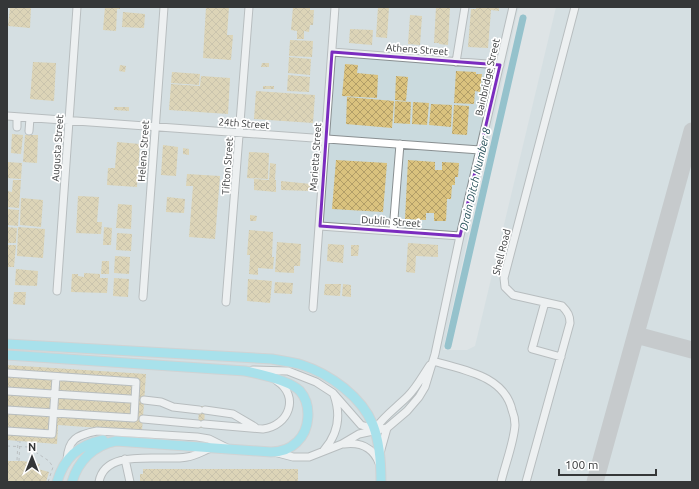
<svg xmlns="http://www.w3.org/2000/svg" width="699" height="489" viewBox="0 0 699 489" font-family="Ubuntu,sans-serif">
<defs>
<pattern id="building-cross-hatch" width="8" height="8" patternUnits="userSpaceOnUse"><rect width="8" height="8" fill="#dac27e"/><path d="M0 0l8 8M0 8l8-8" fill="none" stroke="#b29e68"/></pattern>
</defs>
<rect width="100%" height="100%" fill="#dee4e6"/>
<!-- built -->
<path fill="#cadade" d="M7,7H521L518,10L443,350H467L475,346L556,7H692V482H7Z"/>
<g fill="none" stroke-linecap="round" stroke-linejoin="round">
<!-- canal -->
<path stroke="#3c99ae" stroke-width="7" d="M448,346L523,18"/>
<!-- taxiway -->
<path stroke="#a8acae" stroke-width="17" d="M636,335L692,350
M595,482L692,131"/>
</g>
<!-- building -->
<path fill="url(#building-cross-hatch)" d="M10,7H31L30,28L8,26Z
M105,7H120V9H117L116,31L103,30Z
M206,7H229L227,35H233L231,60L203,58Z
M293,7H310V10H314L313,25H310L309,32L304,31V39H297V31L291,30Z
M378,7H389L387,38L376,37Z
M436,7H450L448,45L439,44V43H434Z
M476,7H499V11L491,10L488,48L468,47L471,9H476Z
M123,12L145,14L144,28L122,27Z
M410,15L422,16L420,45L408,44Z
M350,29L373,30L372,45L349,43Z
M290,40L313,41L312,57L289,56Z
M289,57L311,59L310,75L288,73Z
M33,62L56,63L54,101L30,99Z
M262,63H269V67H261Z
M345,64L358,65L357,73L378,75L377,98L342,96Z
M120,65L126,66L125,72L119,71Z
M456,71L476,72V74H482L480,92L475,91L474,104L454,103Z
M172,72L200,74L199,85L171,83Z
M288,75L310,77L309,92L287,91Z
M201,76L230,78L228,114L169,110L171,84L200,86Z
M396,76L408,77L406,101L395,100Z
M263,86H274V89H263Z
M256,91L315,95L313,123L254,119Z
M347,97L394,101L392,128L346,124Z
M395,101L411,102L410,124L394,123Z
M413,102L429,103L427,125L412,124Z
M431,104L452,105L451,127L429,125Z
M454,105L469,106L467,135L452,134Z
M114,107H129V111L114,110Z
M12,134L23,135L21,154L11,153Z
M25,135H38L37,163L23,162Z
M117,142L140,144L137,187L107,185L108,168H115Z
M163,145L178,147L176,176L161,175Z
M183,148L189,149V155L183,154Z
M249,152L269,153L268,179L247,178Z
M336,160L387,163L383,212L332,209Z
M408,160L435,162V170H442V162L459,163L458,177H455V185H452L451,199H447L446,221H434V213H426V220L405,219Z
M7,162L22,163L21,179L7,178Z
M270,163L276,164L275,180H276V192L254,190V179L269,180Z
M187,174L220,176L215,239L189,237L193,186H186Z
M13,180H21L19,208L7,207V191L12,192Z
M281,181L311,184L310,191L281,190Z
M78,196L99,197L97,222H102L101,234L76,233Z
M167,197L185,199L184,213L166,212Z
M21,198L43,200L41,227L20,225Z
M118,204L132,205L131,229L116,228Z
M7,209L19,210L18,226L7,225Z
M250,215L257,216L256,221H250Z
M7,227L17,228L16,243H7Z
M18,227L45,229L43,258L17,256Z
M104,227L112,228L111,245H103Z
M249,230L273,232L272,257H274L273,269L258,268V275L249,274L250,255H247Z
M117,233L132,234L131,251L116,250Z
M277,242L301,244L300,266H294V273L275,272Z
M408,243L438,245V257L416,256L415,273L406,272Z
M328,244L344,245L343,263L327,261Z
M7,245H16L14,267H7Z
M351,245H359L358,256H351Z
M115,256L130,257L129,274L114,273Z
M102,261H109V274H101Z
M16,269L38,271L37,286L15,285Z
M84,273L100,274V278H108L107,293L71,292L72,274H78V276L84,277Z
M114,278L129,279L128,297L113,296Z
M248,279L272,281L270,303L247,301Z
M275,282L293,283L292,294L274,293Z
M325,284H341L340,296L324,295Z
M343,284L351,285V297L342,296Z
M14,292H26L25,305L13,304Z
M7,365L146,374L142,431L58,425L57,444L7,440Z
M199,406H205L204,428H198Z
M7,461H23L40,464L38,469L49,472L46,482H7Z
M143,469H298V482H144V481H140V474H143Z"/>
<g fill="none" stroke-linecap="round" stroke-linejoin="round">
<defs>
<path id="minor" d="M332,52L500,65
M456,62L465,7
M7,116L480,150
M17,127V117
M29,131L30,118
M320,226L460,236
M393,231L400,144
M57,291L77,7
M143,297L164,7
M226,302L249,7
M545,302L532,349L561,357
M313,308L335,7
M433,361C462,370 504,375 512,410C514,415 515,420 515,425C514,442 505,465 501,482
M253,370L288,371L316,382L333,393L361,425L374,429
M7,373L136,382L134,418L7,410
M7,391L130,399
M144,400L161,402L173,407L199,410
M205,410L233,414L255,427
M143,419L198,424
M204,424L263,429C289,426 300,396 277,381
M375,429C384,416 397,407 408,396C417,387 423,375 430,365
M7,431L52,434L56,377
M344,444C359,442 373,447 379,463
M324,450C338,434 341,415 334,395
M274,452L293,457H309L342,444L359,434L387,428L407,411L419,397L425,387L435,354L460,236L513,7
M380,453L387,428
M125,459L130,482
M67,460C68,439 77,435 97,431L197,437L209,439L227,448
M99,482C105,447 162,462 187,457C195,456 203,451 211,448
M526,482L570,323C570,316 568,312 562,306L513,295L505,287L504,278L575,7"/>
<path id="major" d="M7,344L272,359C282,361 292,362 302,365C330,374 362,397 373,425C380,443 381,463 381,482
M7,355L245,371C260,374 289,380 300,391C312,405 310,430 297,442C290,449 281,452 271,452L116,441C94,445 78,461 72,482
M57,482C64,458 78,445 103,440"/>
</defs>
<!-- minor casing -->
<use href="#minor" stroke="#898f91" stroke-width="9"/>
<!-- major casing -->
<use href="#major" stroke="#bebfbf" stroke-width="11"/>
<!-- path -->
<path stroke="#919597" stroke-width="1" stroke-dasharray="3 3" stroke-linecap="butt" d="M7,446L28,447L49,461L53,467L48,482
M17,460L18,441"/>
<!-- minor -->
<use href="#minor" stroke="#fff" stroke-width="7"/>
<!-- major -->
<use href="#major" stroke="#66ddf2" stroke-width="9"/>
<!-- path-bridge -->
<path stroke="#919597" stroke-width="1" stroke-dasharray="3 3" stroke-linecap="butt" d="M19,461L20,441"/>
</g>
<!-- marked area -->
<path d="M0 0H699V489H0ZM332,52L500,65L460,236L320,226Z" fill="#dee4e6" fill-opacity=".55" fill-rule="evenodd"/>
<path fill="none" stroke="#7b2cbf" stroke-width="3" stroke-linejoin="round" d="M332,52L500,65L460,236L320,226Z"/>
<g text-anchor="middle" stroke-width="3.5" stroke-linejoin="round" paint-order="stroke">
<!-- street labels -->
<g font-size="10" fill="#353738" stroke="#fff">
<text transform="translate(417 49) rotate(4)" y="4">Athens Street</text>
<text transform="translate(487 77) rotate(-77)" y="4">Bainbridge Street</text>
<text transform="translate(244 123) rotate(4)" y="4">24th Street</text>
<text transform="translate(57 148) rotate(-86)" y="4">Augusta Street</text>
<text transform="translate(143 151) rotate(-86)" y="4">Helena Street</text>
<text transform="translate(315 157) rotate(-86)" y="4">Marietta Street</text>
<text transform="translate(227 166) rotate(-86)" y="4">Tifton Street</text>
<text transform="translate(391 221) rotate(4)" y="4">Dublin Street</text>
<text transform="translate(501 252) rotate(-76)" y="4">Shell Road</text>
</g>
<!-- water labels -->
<g font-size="11" font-style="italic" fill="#244d57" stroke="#fff">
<text transform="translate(475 179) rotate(-77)" y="4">Drain Ditch Number 8</text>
</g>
</g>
<!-- border -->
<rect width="699" height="489" fill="none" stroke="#353738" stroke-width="16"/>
<!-- north arrow -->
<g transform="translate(32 457)" stroke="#ffffff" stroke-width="3" paint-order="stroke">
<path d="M0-3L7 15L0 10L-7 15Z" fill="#353738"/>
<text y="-6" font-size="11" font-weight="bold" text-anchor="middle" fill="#353738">N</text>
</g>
<!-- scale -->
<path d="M559 469v6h97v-6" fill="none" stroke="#353738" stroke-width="2"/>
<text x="565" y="469" font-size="12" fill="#353738" stroke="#ffffff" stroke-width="3" paint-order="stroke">100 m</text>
</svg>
